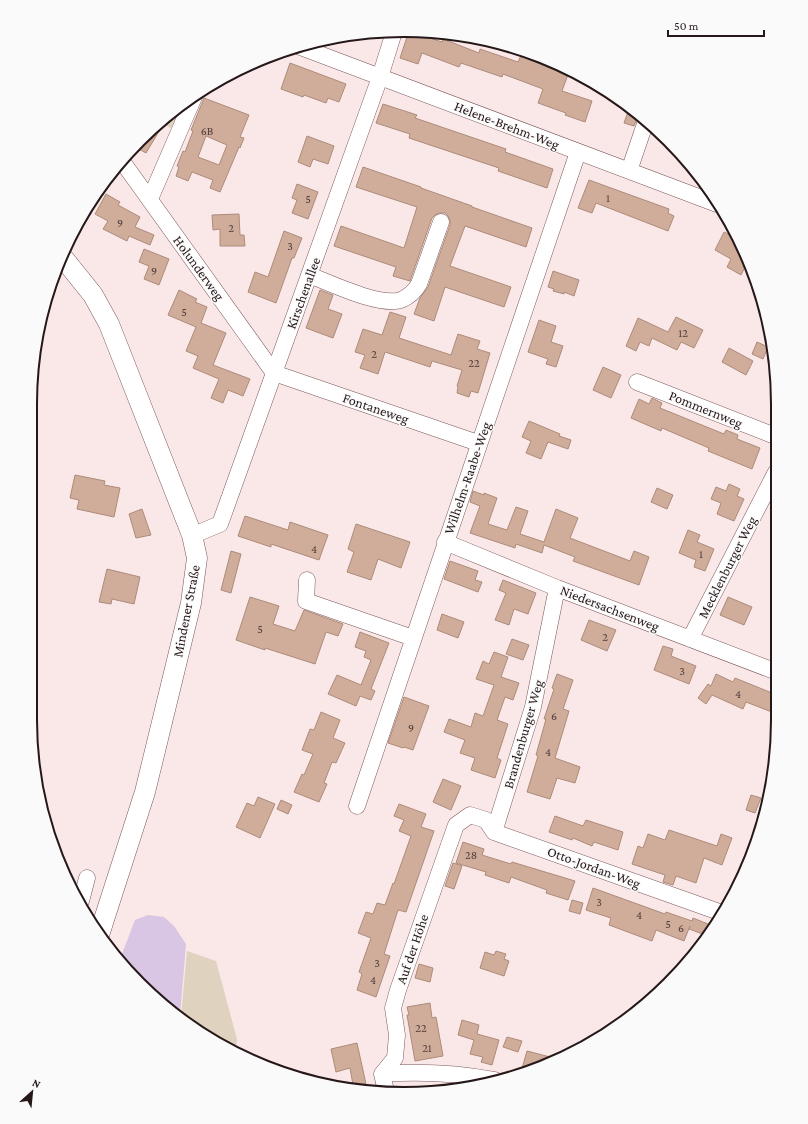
<svg xmlns="http://www.w3.org/2000/svg" width="808" height="1124" viewBox="0 0 808 1124" font-family="'Crimson Pro',serif">
<rect width="100%" height="100%" fill="#fae8e8"/>
<!-- green -->
<path fill="#dfd2be" d="M182,105L171,128L158,122Z
M187,951L216,961L237,1039L236,1054L181,1017Z"/>
<!-- water -->
<path fill="#d9c5e4" d="M148,915L164,917L174,926L186,944L180,1016L158,1001L120,959L135,920Z"/>
<!-- building -->
<path fill="#d0ad9b" stroke="#ad8b79" fill-rule="evenodd" d="M409,31L442,42L443,39L479,53L480,49L518,62L523,51L570,69L562,91L592,101L585,122L565,115L566,113L538,103L543,89L503,74L502,77L461,63L459,67L422,53L418,64L400,58Z
M290,63L346,84L339,102L328,98L326,103L304,95L303,97L281,89Z
M204,98L249,115L240,137L244,138L240,148L239,147L220,192L210,188L213,180L192,172L188,181L176,176L179,167L177,166L183,151L185,152L193,131L191,130ZM206,136L227,145L219,165L198,157Z
M383,104L417,115L415,118L506,149L505,152L553,169L547,188L498,171L499,168L409,138L410,134L376,123Z
M630,106L639,114L634,126L624,123Z
M156,124L161,128L146,153L137,148Z
M307,136L334,146L328,164L313,159L310,167L298,162Z
M363,167L421,187V188L472,206V207L532,228L526,247L465,226L450,266L511,287L504,307L445,287L434,321L414,314L420,298L428,287L450,225V220L448,216L445,213H439L435,215L432,218L410,281L393,276L396,267L334,246L341,226L404,248L417,207L356,187Z
M589,180L669,209L668,213L674,216L668,231L596,203L592,213L578,208Z
M297,184L318,192L308,219L292,213L297,200L292,198Z
M106,194L120,202L118,205L140,217L135,227L154,235L150,245L129,236L127,241L103,229L108,221L95,214Z
M239,214L240,235H244L245,246H220V229L213,230L212,215Z
M284,231L302,238L294,258H292L276,303L248,292L255,272L268,277Z
M724,232L740,240L747,263L741,275L727,267L731,259L715,250Z
M144,249L169,259L159,285L144,279L149,266L139,262Z
M553,271L579,280L574,296L564,292V294L553,291L554,289L548,287Z
M179,290L197,299L195,302L207,307L201,323L226,333L213,365L250,379L243,396L228,390L223,403L211,398L219,379L193,368L198,356L186,351L196,327L168,315Z
M320,290L333,295L328,309L342,314L333,338L306,328Z
M390,312L406,317L399,338L451,355L458,334L480,341L477,349L490,353L478,393L471,391L469,397L457,393L458,387L457,386L462,370L432,361L430,367L385,352L378,374L360,368L365,355L355,352L363,329L382,335Z
M676,317L703,330L694,348L681,342L677,350L652,338L649,346L640,342L636,351L626,346L638,318L668,332Z
M539,320L556,326L551,342L563,346L556,367L546,364L548,359L528,352Z
M757,342L768,347L763,359L752,354Z
M729,348L753,361L746,375L722,362Z
M603,367L621,375L611,398L593,390Z
M652,398L662,403L660,408L724,434L726,430L738,435L737,439L760,448L752,469L708,451L709,448L662,428L661,431L631,418L639,399L649,404Z
M529,421L560,434L559,436L571,440L568,449L548,442L541,459L526,453L531,441L522,437Z
M75,475L105,481L104,485L120,488L114,517L77,509L79,500L70,498Z
M729,484L740,489L737,496L744,499L734,521L717,514L721,503L711,499L716,487L726,491Z
M657,488L673,495L667,509L651,502Z
M473,491L484,495V493L497,498L488,524L507,530L516,507L528,511L520,534L544,542L556,509L578,518L570,538L630,561L634,551L649,557L639,585L573,561L575,557L544,545L542,553L516,544L515,548L470,533L480,506L470,502Z
M142,509L151,535L136,538L129,514Z
M245,516L288,530L290,522L328,535L319,560L271,544V547L238,536Z
M356,524L410,542L401,568L378,559L371,580L347,572L354,552L348,549Z
M688,530L700,535L697,542L714,549L705,571L694,567L696,560L679,553Z
M231,551L241,554L231,593L221,590Z
M450,561L478,571L475,580L482,582L478,592L444,579Z
M107,569L140,577L134,604L112,599L111,604L99,602Z
M503,580L536,593L528,614L514,609L509,625L495,620L506,593L499,590Z
M250,597L279,606L273,624L295,631L304,610L343,624L338,636L326,632L315,664L265,648V650L236,640Z
M728,597L752,607L744,625L720,615Z
M442,614L464,622L458,638L437,630Z
M589,620L616,630L607,651L581,640Z
M360,632L389,643L371,689L375,691L371,700L360,696L356,706L328,694L337,675L361,685L371,660L364,657L366,651L355,647Z
M512,639L529,645L523,660L506,654Z
M663,646L673,649L671,656L696,666L689,684L654,670Z
M494,652L508,657L501,677L519,683L513,700L505,697L497,720L508,724L497,758L501,760L495,778L471,770L475,758L460,753L465,740L444,732L449,719L471,727L475,713L483,716L494,685L476,679L483,661L489,664Z
M557,674L573,680L563,709L569,711L555,758L580,767L575,783L557,778L550,799L527,792L538,756L536,755L546,719H544L554,689L552,688Z
M716,674L733,682L735,678L777,695V714L746,702L743,709L712,695L706,704L698,698L708,684L711,686Z
M404,697L429,706L413,750L404,747L403,748L388,743Z
M321,712L340,720L333,738L345,743L336,763L332,762L324,783L327,784L319,802L294,792L302,774L304,775L313,754L302,750L310,729L314,730Z
M443,779L461,786L451,810L433,802Z
M751,795L761,798L755,813L746,810Z
M258,797L275,804L260,838L236,827L247,803L254,806Z
M281,800L292,805L288,814L277,809Z
M399,804L426,814L421,827L434,831L406,912L398,910L384,954L390,956L376,997L357,990L362,974L359,972L371,938L358,933L366,912L373,914L377,903L385,905L393,883L394,884L411,836L399,831L404,820L394,816Z
M555,816L583,826L586,820L623,832L618,850L594,842L592,846L573,838L572,840L549,832Z
M669,830L717,846L721,834L732,838L722,865L704,858L696,883L676,876L673,885L663,882L665,875L632,864L638,846L643,848L648,834L665,840Z
M463,842L484,849L482,855L511,864L512,862L575,881L568,900L546,893L547,890L511,877L509,883L485,875L486,872L456,863Z
M453,863L462,866L454,889L445,886Z
M593,888L665,914L666,912L692,921L693,918L713,926L708,936L689,929L690,926L684,941L656,930L652,941L609,925L611,918L586,910Z
M572,900L583,903L580,914L569,911Z
M496,951L506,954L504,959L509,961L504,976L480,968L485,952L494,955Z
M419,964L433,968L430,982L415,978Z
M430,1003L432,1018L436,1017L443,1056L415,1061L407,1015H409L407,1007Z
M462,1020L479,1025L477,1034L499,1040L492,1065L481,1062L483,1057L470,1054L474,1040L458,1035Z
M507,1037L522,1041L518,1052L503,1047Z
M357,1043L366,1084L353,1085L350,1068L336,1072L331,1049Z
M527,1051L550,1057L548,1065L521,1072Z"/>
<g fill="none" stroke-linecap="round" stroke-linejoin="round">
<defs>
<path id="minor" d="M298,46L717,204
M124,164L274,373L478,443
M629,171L646,121
M150,199L194,97
M309,275C331,283 379,307 401,300C408,297 415,291 419,284L441,222
M637,382L775,436
M191,536L220,524L380,77L394,32
M445,542L557,588L777,672
M307,580L306,601L413,638
M690,639L776,472
M357,806L578,152
M494,832L533,707L557,588
M81,901L87,878
M382,1074C420,1071 457,1073 495,1080
M386,1091L382,1074L395,1058L397,1035L393,1008L398,990L456,825L470,815L486,820L494,832L722,913"/>
<path id="major" d="M64,259L93,295L109,324L192,535L197,558L191,603L145,792L99,935"/>
</defs>
<!-- minor casing -->
<use href="#minor" stroke="#7d585a" stroke-width="17"/>
<!-- major casing -->
<use href="#major" stroke="#7d585a" stroke-width="21"/>
<!-- minor -->
<use href="#minor" stroke="#fff" stroke-width="16"/>
<!-- major -->
<use href="#major" stroke="#fff" stroke-width="20"/>
</g>
<g text-anchor="middle" stroke-width="3" stroke-linejoin="round" paint-order="stroke">
<!-- number labels -->
<g font-size="12" fill="#503c39">
<text x="207" y="135">6B</text>
<text x="608" y="202">1</text>
<text x="308" y="203">5</text>
<text x="120" y="227">9</text>
<text x="231" y="232">2</text>
<text x="290" y="250">3</text>
<text x="154" y="275">9</text>
<text x="184" y="316">5</text>
<text x="683" y="337">12</text>
<text x="374" y="358">2</text>
<text x="474" y="367">22</text>
<text x="314" y="553">4</text>
<text x="701" y="558">1</text>
<text x="260" y="633">5</text>
<text x="605" y="641">2</text>
<text x="682" y="675">3</text>
<text x="738" y="698">4</text>
<text x="554" y="720">6</text>
<text x="411" y="732">9</text>
<text x="548" y="756">4</text>
<text x="471" y="859">28</text>
<text x="599" y="906">3</text>
<text x="639" y="919">4</text>
<text x="668" y="928">5</text>
<text x="681" y="932">6</text>
<text x="377" y="967">3</text>
<text x="373" y="984">4</text>
<text x="421" y="1032">22</text>
<text x="427" y="1052">21</text>
</g>
<!-- street labels -->
<g font-size="14" fill="#261718" stroke="#fafafa">
<text transform="translate(507 125) rotate(21)" y="5">Helene-Brehm-Weg</text>
<text transform="translate(199 268) rotate(54)" y="5">Holunderweg</text>
<text transform="translate(303 293) rotate(-70)" y="5">Kirschenallee</text>
<text transform="translate(376 408) rotate(19)" y="5">Fontaneweg</text>
<text transform="translate(706 409) rotate(22)" y="5">Pommernweg</text>
<text transform="translate(467 478) rotate(-71)" y="5">Wilhelm-Raabe-Weg</text>
<text transform="translate(727 567) rotate(-63)" y="5">Mecklenburger Weg</text>
<text transform="translate(610 608) rotate(21)" y="5">Niedersachsenweg</text>
<text transform="translate(186 611) rotate(-79)" y="5">Mindener Straße</text>
<text transform="translate(523 734) rotate(-74)" y="5">Brandenburger Weg</text>
<text transform="translate(594 867) rotate(20)" y="5">Otto-Jordan-Weg</text>
<text transform="translate(412 949) rotate(-71)" y="5">Auf der Höhe</text>
</g>
</g>
<!-- crop -->
<path d="M0 0H808V1124H0ZM404 37H404A367 367 0 0 1 771 404V720A367 367 0 0 1 404 1087H404A367 367 0 0 1 37 720V404A367 367 0 0 1 404 37Z" fill="#fafafa" fill-rule="evenodd"/>
<path fill="none" stroke="#261718" stroke-width="2" d="M404 37H404A367 367 0 0 1 771 404V720A367 367 0 0 1 404 1087H404A367 367 0 0 1 37 720V404A367 367 0 0 1 404 37Z"/>
<!-- north arrow -->
<g transform="translate(32 1092) rotate(27)" stroke="#fafafa" stroke-width="3" paint-order="stroke">
<path d="M0-3L7 15L0 10L-7 15Z" fill="#261718"/>
<text y="-6" font-size="11" font-weight="bold" text-anchor="middle" fill="#261718">N</text>
</g>
<!-- scale -->
<path d="M668 30v6h96v-6" fill="none" stroke="#261718" stroke-width="2"/>
<text x="674" y="30" font-size="12" fill="#261718" stroke="#fafafa" stroke-width="3" paint-order="stroke">50 m</text>
</svg>
